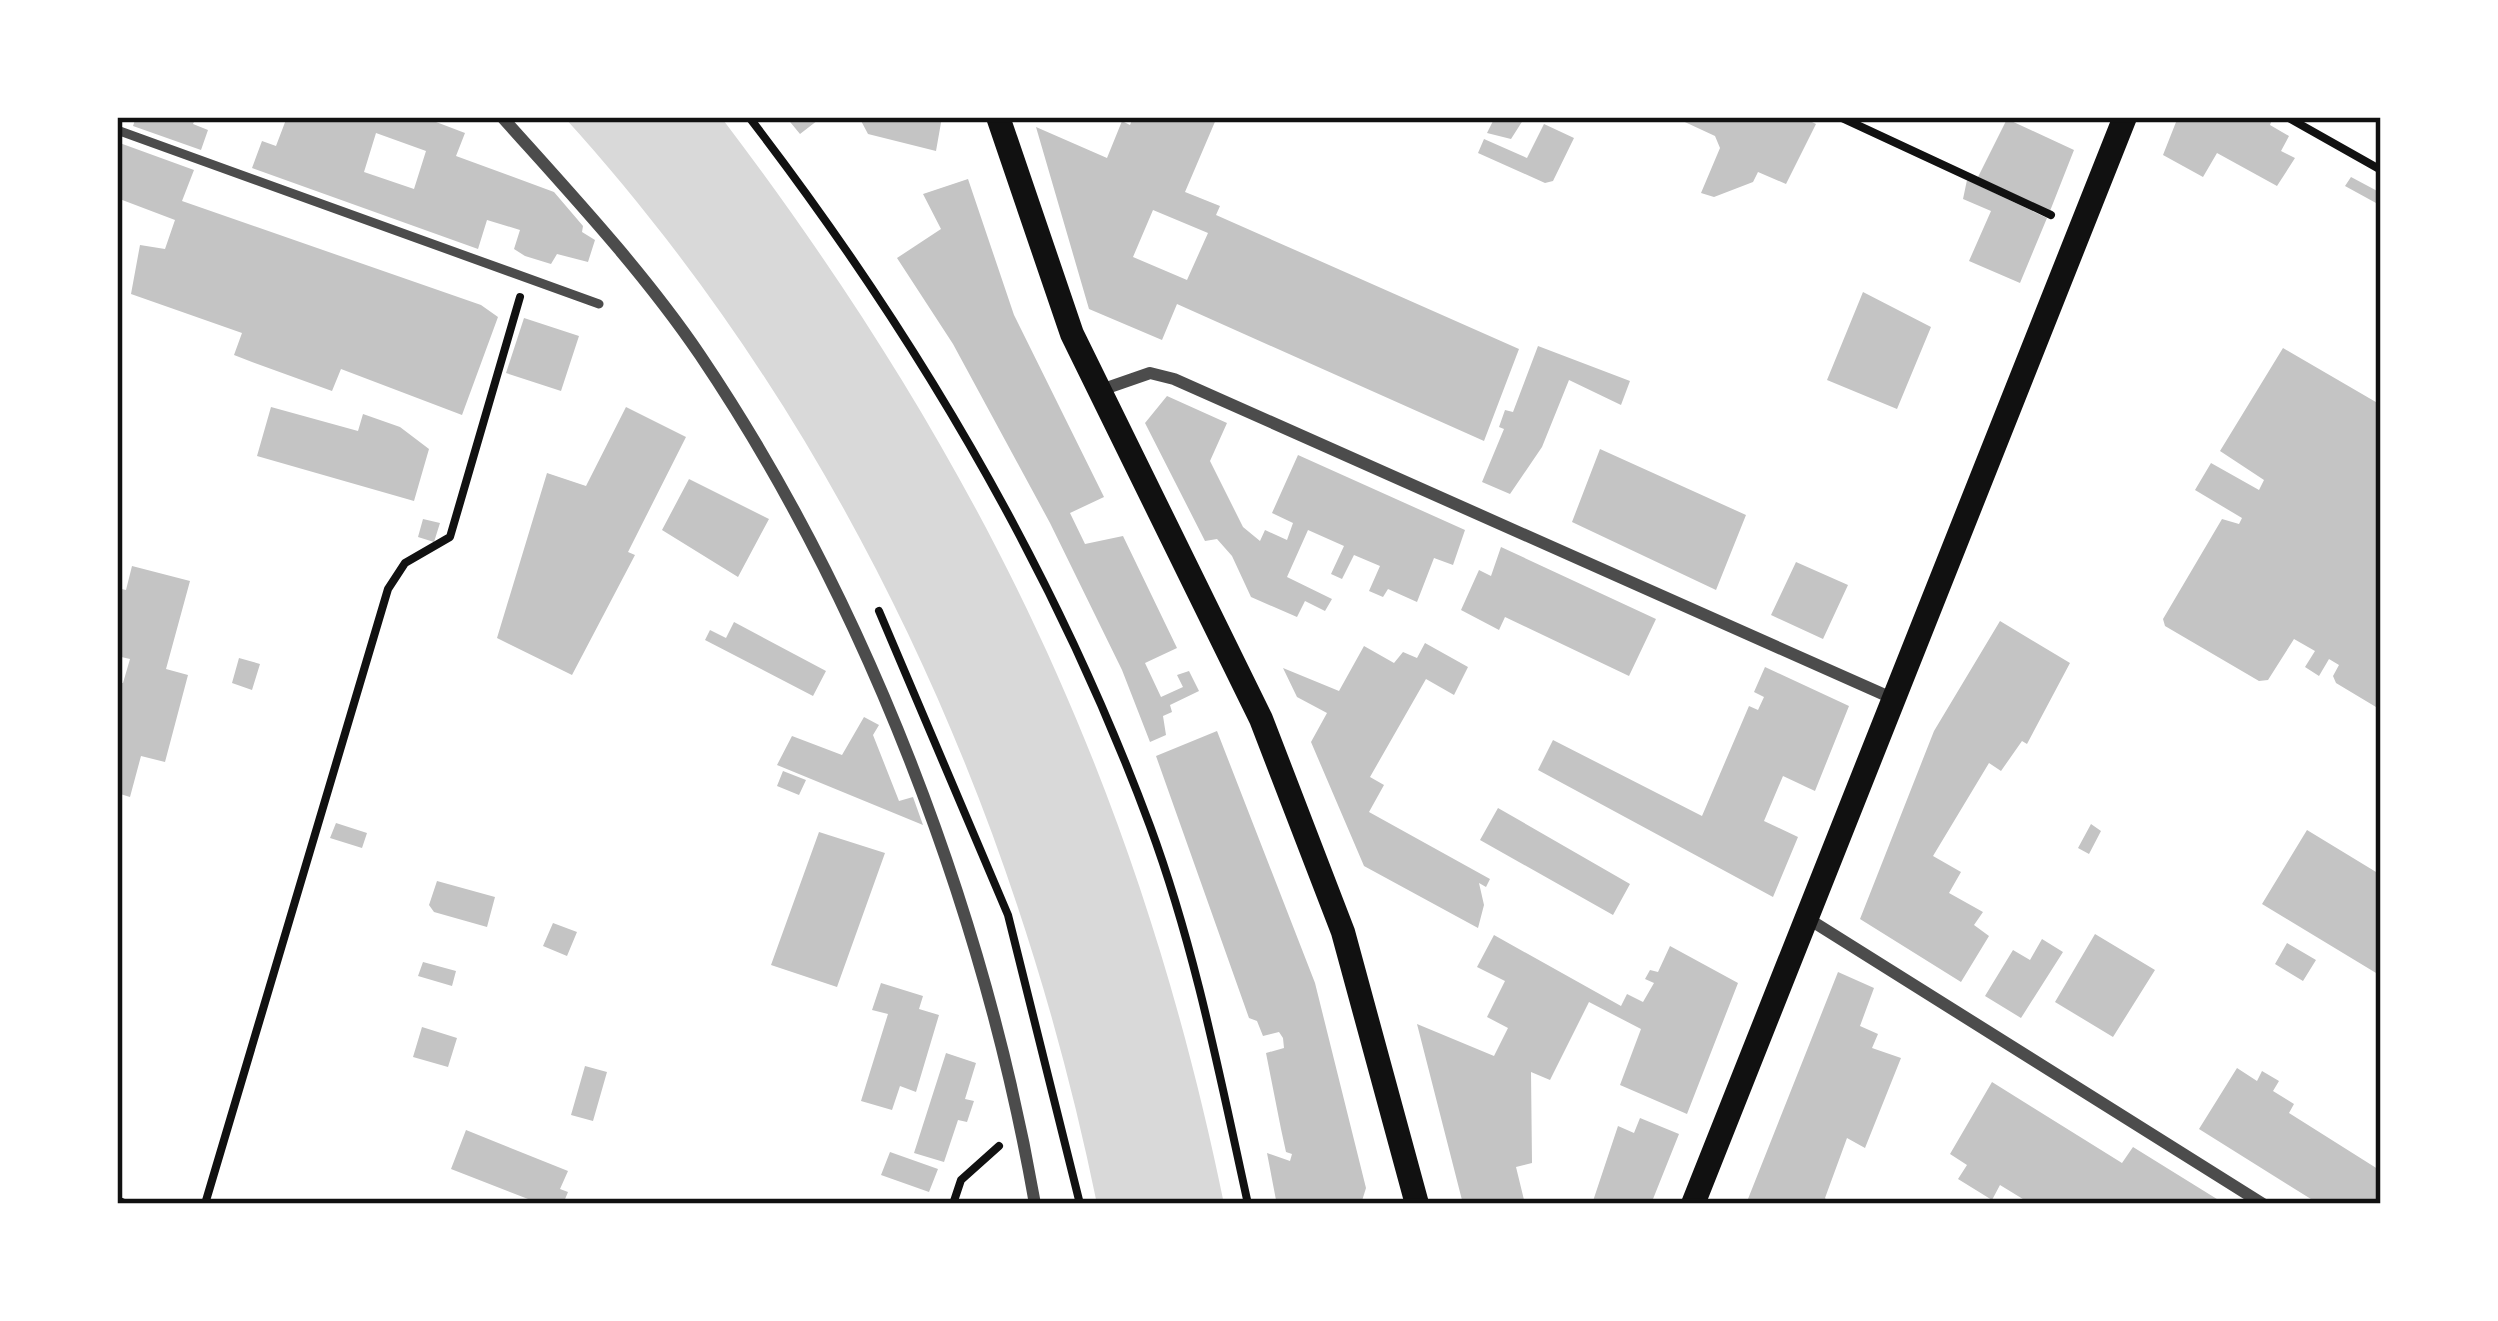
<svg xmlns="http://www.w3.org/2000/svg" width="2498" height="1321" viewBox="0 0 2498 1321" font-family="Overpass,sans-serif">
<rect width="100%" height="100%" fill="#fff"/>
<!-- water -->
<path fill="#d9d9d9" d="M564,117H721C979,457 1138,784 1224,1204H1097C1015,803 841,422 564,117Z"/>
<!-- building -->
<path fill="#c4c4c4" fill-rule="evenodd" d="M136,117H196L193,124L208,130L201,150L133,126Z
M287,117H423L465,133L456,156L554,192L583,226L582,232L595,240L588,262L557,254L551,264L525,256L514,249L520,230L487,220L478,249L252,168L262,141L276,146ZM376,133L426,151L414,189L364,172Z
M786,117H822L800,134Z
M859,117H942L936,151L868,134Z
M1133,117H1217L1185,192L1220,206L1216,215L1519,349L1484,441L1177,304L1162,340L1089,309L1036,127L1107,158L1122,121L1130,125ZM1153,210L1208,233L1187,280L1133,257Z
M1495,117H1525L1511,139L1487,133Z
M1674,117H1802L1816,124L1786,184L1758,172L1753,182L1714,197L1701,193L1720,148L1715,136Z
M2178,117H2273L2270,125L2289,136L2281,151L2295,158L2277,186L2217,153L2203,177L2163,155Z
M2007,119L2074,150L2050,211L1978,177Z
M1544,124L1574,138L1553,181L1545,183L1478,153L1484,139L1527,158Z
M117,142L194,170L182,201L481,305L498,317L462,415L341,369L332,391L252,362L234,355L242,333L131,294L140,245L165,249L175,220L117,198Z
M2351,177L2381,193L2376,203L2345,186Z
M968,179L1014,315L1104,497L1070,513L1085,544L1123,536L1177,648L1145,663L1161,697L1183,687L1177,675L1189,671L1199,691L1170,705L1172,712L1163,716L1166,735L1150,742L1122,670L1050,523L953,344L897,258L941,229L923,194Z
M1967,180L2047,218L2020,283L1969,261L1991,211L1963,199Z
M1863,292L1931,327L1897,409L1827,380Z
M524,318L579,336L561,391L506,373Z
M1538,346L1630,381L1621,405L1569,380L1542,447L1510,494L1482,482L1504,429L1499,427L1505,410L1513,412Z
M2283,348L2381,405V710L2336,683L2333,676L2339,665L2329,659L2319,676L2305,667L2315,651L2294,639L2268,680L2259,681L2165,626L2163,619L2222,519L2239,524L2242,518L2195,490L2211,463L2259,490L2264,480L2220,451Z
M1167,396L1227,423L1210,461L1243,527L1260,541L1265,530L1287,540L1293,523L1272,513L1298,455L1465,530L1453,565L1434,558L1417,602L1388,589L1383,597L1369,591L1380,566L1354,555L1342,579L1331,574L1344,546L1308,530L1287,577L1332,599L1325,611L1305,601L1297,617L1251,597L1232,556L1217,539L1205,541L1145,423Z
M271,407L358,431L363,414L400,427L429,449L414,501L257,456Z
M626,407L686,437L628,552L635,555L572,675L497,638L547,473L586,486Z
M1600,449L1746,515L1716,590L1572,522Z
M689,479L769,519L738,577L662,530Z
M423,519L440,523L434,542L418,537Z
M1501,547L1656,619L1629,676L1505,617L1499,630L1461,610L1479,570L1491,576Z
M1796,562L1848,585L1823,639L1771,615Z
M132,566L190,581L166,669L188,675L165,762L141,756L130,797L117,793V682L123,683L130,659L117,656V588L126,590Z
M2000,621L2070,663L2027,744L2022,741L2001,771L1989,763L1933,856L1961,872L1949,893L1983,912L1974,925L1989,936L1961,982L1860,919L1934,731Z
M734,622L826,671L813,696L705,640L710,630L726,638Z
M1425,643L1468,667L1454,695L1426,679L1370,777L1384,785L1369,812L1490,879L1486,887L1479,883L1484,905L1478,928L1364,866L1311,742L1327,713L1297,697L1283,668L1339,691L1364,646L1394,663L1403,652L1417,658Z
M239,658L260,664L252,690L232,683Z
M1765,667L1849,706L1815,791L1783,776L1764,821L1798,837L1773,897L1538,770L1553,740L1702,816L1749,706L1758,710L1764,697L1754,692Z
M864,717L879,725L873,735L899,801L913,797L923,825L777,765L792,736L842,755Z
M1217,731L1315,983L1366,1188L1361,1204L1276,1200L1267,1153L1290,1161L1292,1154L1286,1152L1281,1129L1266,1053L1284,1048L1283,1038L1279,1032L1263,1036L1257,1021L1249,1018L1156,756Z
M783,771L806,780L799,795L777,786Z
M1498,808L1630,884L1613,915L1480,840Z
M336,823L367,833L362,848L330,838Z
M2091,824L2101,831L2089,854L2078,848Z
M2307,830L2381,875V976L2262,904Z
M819,832L885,853L837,987L771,965Z
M437,881L495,897L487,927L434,912L429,905Z
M553,923L577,932L567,956L543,946Z
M2095,934L2155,970L2113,1037L2055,1002Z
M1494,935L1621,1006L1627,994L1643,1002L1654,983L1645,979L1650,970L1658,972L1670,946L1738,983L1687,1114L1620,1085L1641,1029L1589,1002L1550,1080L1531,1072L1532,1163L1516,1167L1525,1204H1463L1417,1024L1494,1056L1508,1028L1487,1017L1505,981L1477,967Z
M2042,939L2063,952L2021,1018L1985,996L2013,950L2030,960Z
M2287,943L2316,960L2303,981L2275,964Z
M423,962L456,971L452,986L418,976Z
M1838,972L1874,988L1860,1026L1878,1034L1872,1048L1901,1058L1865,1148L1847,1138L1825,1198L1829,1204H1746Z
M881,983L923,996L919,1009L939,1015L916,1092L900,1086L892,1110L861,1101L888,1014L872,1010Z
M422,1027L457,1038L448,1067L413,1057Z
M946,1053L976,1063L965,1099L974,1101L967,1122L958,1120L944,1162L914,1153Z
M585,1066L607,1072L593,1121L571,1115Z
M2237,1068L2257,1081L2262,1071L2279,1081L2273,1091L2294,1104L2289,1113L2381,1171V1204H2319L2199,1129Z
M1992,1082L2122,1163L2133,1147L2225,1204H2031L2000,1185L1992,1200L1958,1179L1967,1165L1950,1154Z
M1640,1118L1679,1134L1651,1204H1592L1618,1126L1634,1133Z
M466,1130L568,1171L560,1189L568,1192L563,1204H541L451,1169Z
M890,1152L938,1169L929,1192L881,1175Z"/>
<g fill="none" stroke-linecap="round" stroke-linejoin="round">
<!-- path -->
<path stroke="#111" stroke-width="8" d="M749,117C915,333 1055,570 1150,826C1195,948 1220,1077 1248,1204
M1840,117L2051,215
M2287,117L2381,170
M879,611L1008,915L1080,1204
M117,1200L126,1204
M205,1204L388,589L405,563L450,537L520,297
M953,1204L961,1180L999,1146"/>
<!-- service -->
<path stroke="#4c4c4c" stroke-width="9" d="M117,130L599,304"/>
<!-- minor -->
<path stroke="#4c4c4c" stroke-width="12" d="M502,117C570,193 643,271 700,355C866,601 984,912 1035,1204
M1101,390L1150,373L1174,379L1894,699
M1807,918L2263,1204"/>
<!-- secondary -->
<path stroke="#111" stroke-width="24" d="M998,117L1072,334L1261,719L1343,932L1417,1204
M1693,1204L2125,117"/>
</g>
<!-- border -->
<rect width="2498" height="1321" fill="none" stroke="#ffffff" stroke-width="240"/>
<rect x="120" y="120" width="2258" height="1081" fill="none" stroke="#111" stroke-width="4.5"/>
</svg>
